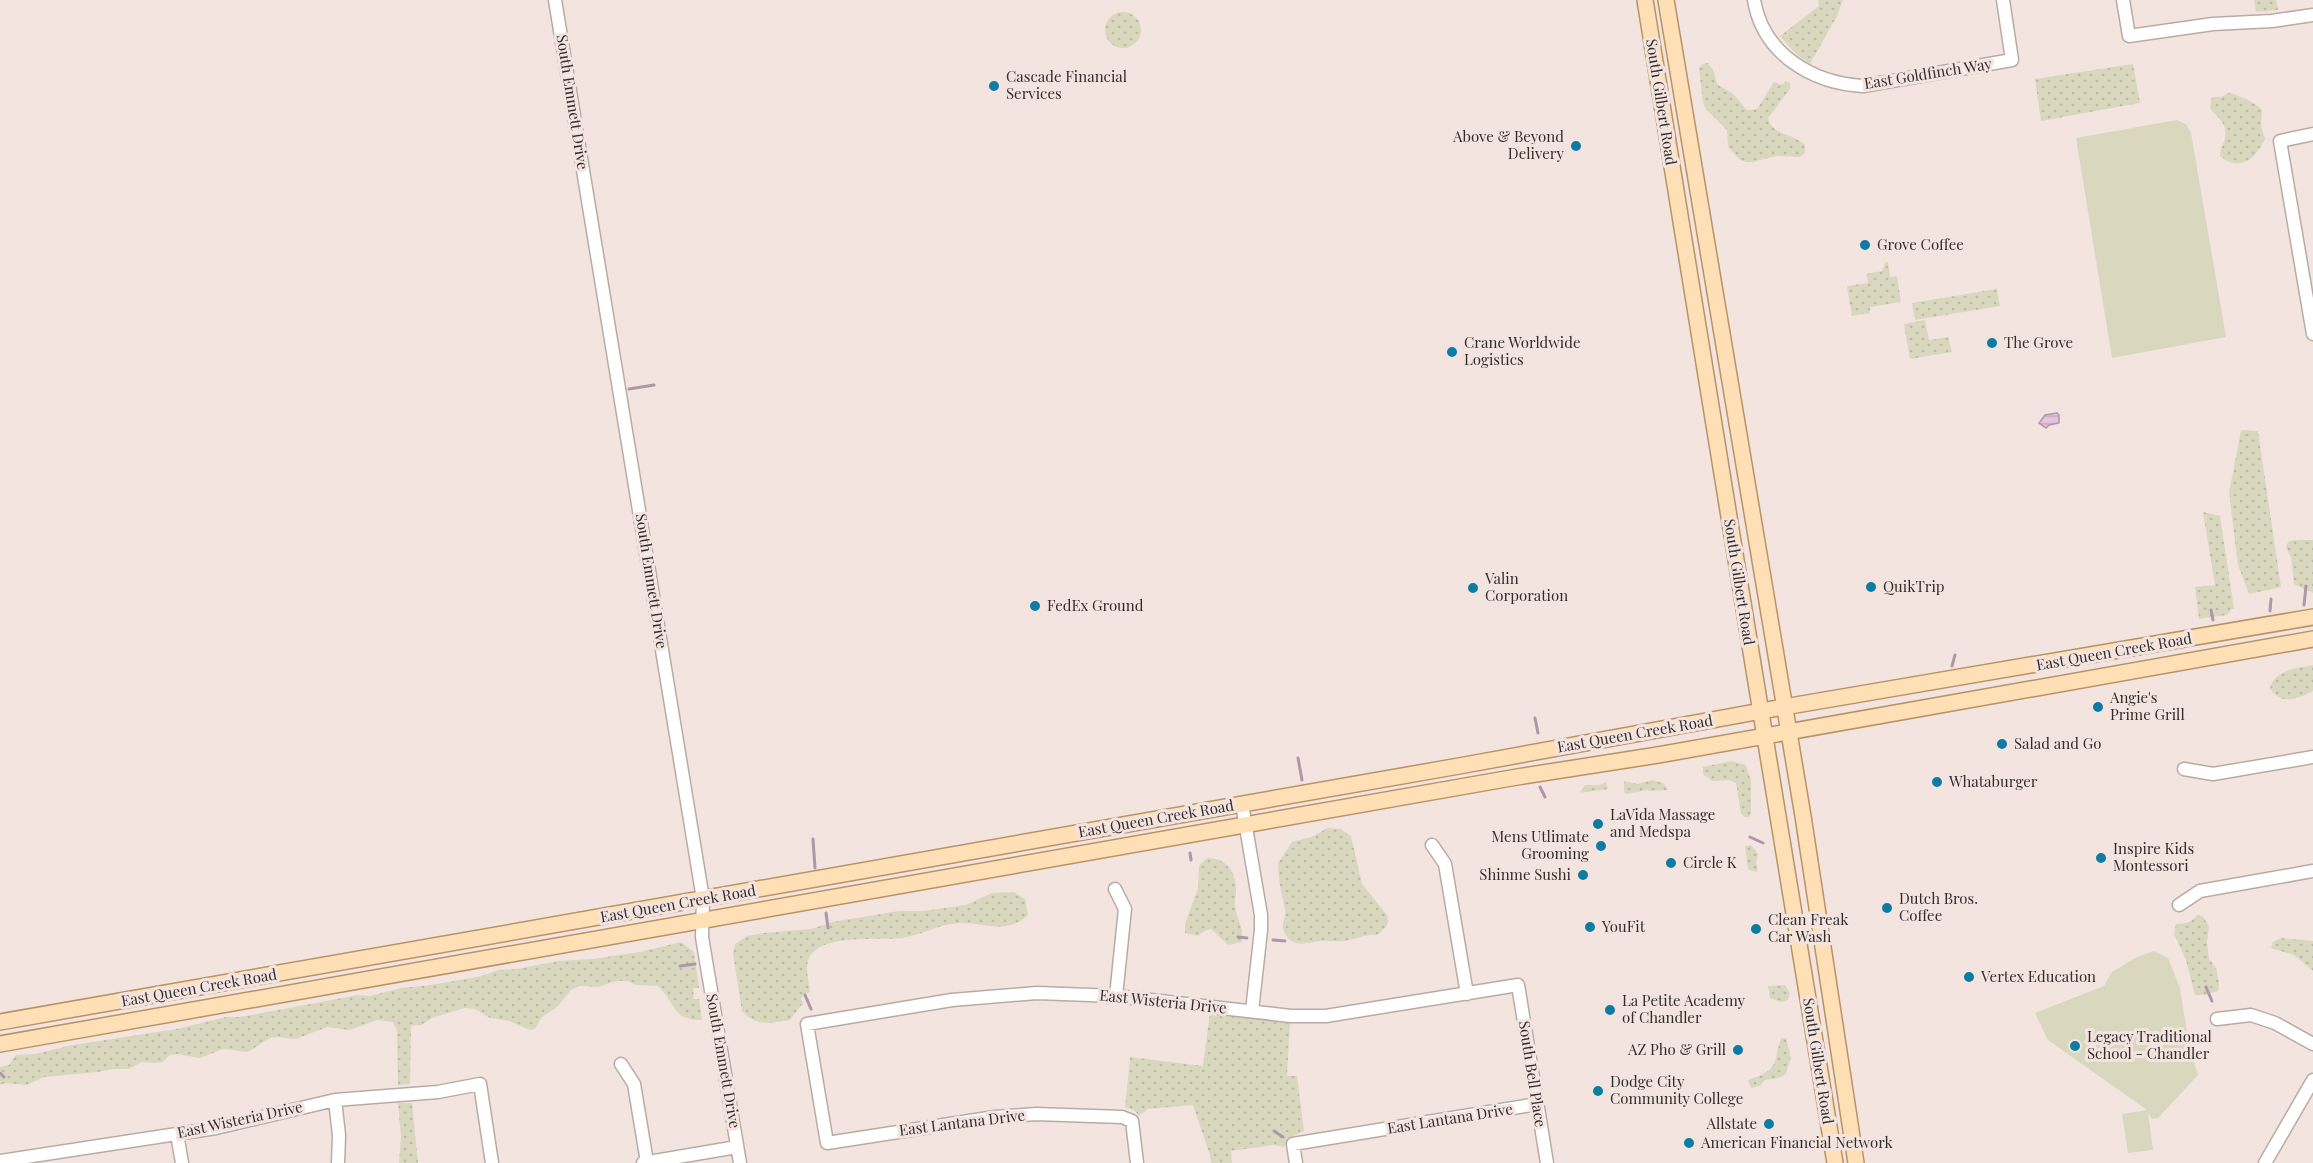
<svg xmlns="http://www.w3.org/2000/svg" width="2313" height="1163" viewBox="0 0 2313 1163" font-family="'Playfair Display',serif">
<defs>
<pattern id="grass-dots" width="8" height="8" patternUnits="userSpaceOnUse" patternTransform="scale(1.5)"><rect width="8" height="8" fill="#d9d8bf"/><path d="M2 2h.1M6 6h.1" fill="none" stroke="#bbbaa4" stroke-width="1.8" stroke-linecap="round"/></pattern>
<pattern id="water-rules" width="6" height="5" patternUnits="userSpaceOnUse" patternTransform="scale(1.5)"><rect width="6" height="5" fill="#e6c4e0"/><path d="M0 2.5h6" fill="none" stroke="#c6a9c0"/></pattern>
</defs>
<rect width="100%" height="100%" fill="#f3e4df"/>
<!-- grass -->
<path fill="url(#grass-dots)" d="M1818,0H1843L1837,16L1810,64L1796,54L1780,36L1819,6Z
M2254,0H2276L2278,10L2256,12Z
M1105 30a18 18 0 1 1 36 0a18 18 0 1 1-36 0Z
M1708,63L1714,72L1717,84L1733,94L1747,110L1757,109L1774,82L1782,85L1786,81L1790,83V89L1768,118C1772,136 1794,133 1805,145V153L1800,157L1776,156L1753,162H1747L1740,160L1728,147L1727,130L1706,109L1703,103L1699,68L1703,64Z
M2133,64L2140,103L2041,121L2035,79Z
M2228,93C2236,93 2257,104 2262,110L2261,126L2265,139C2256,158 2240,173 2220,156C2220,148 2224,144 2225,137C2228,124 2217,117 2210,108L2212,97H2221Z
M1888,262L1890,277L1897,276L1901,302L1870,307V313L1852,316L1847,286L1868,283L1866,274L1882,271L1885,263Z
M1997,289L2000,306L1915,320L1912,303Z
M1925,320L1929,340L1948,337L1952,352L1910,359L1904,324Z
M2241,430L2258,431L2281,587L2249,594L2238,565L2229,493Z
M2203,512L2220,516L2234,609H2231L2227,615L2199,619L2195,587L2215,585Z
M2293,540H2313V593L2294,584L2291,557L2286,547L2288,542Z
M2313,665V691C2298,699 2280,706 2270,688C2275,670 2296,668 2313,665Z
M1732,761L1746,765L1751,781V813L1749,817H1744L1741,813L1736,783L1729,780L1712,781L1703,774V767Z
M1652,780L1663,783L1668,790L1648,791V790L1626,794L1624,792V781L1637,784Z
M1606,782L1608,789L1580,793L1585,785H1600Z
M1328,828L1341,829L1351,836L1362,884L1387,915C1390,925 1385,929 1377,935C1365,934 1357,939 1345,941C1337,942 1329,940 1321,941C1307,942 1293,950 1284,932C1280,925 1287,917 1285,910C1282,894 1278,879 1278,863L1292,842L1311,837Z
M1751,845L1758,854L1756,863L1758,871L1756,872L1748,869L1745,846Z
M1207,858C1226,857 1237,873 1236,892C1236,897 1234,901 1235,906C1237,920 1244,928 1242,942L1228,945L1211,929L1204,931L1198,936L1185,933V924L1198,888L1199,866Z
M1014,892L1025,899L1028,915C1006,936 986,922 959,923C939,924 922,935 902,938C878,941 825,933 810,956C804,966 809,981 810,992L803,995L801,999L803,1003L790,1020C771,1023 756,1027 742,1011L733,954L735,944L747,936L763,933L812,929L832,922L899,911H923L966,905L992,893Z
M2197,915L2203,917L2209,926L2207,942L2209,959L2216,968L2219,983L2218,991L2205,995H2195L2186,960L2174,934L2176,924C2185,924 2192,922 2197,915Z
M2281,938L2313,941V971L2294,955L2271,948L2273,942Z
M681,942L694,952L699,988H693L694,999H699L702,1020C671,1020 676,1003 658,986L636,985L628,981H617L598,987L579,986L571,990L557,1007L542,1017L535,1029L530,1030L509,1021L490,1018L475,1009L465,1008L432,1018L421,1025L411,1026L410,1084L398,1085L397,1030L393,1022L377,1020L350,1030L327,1027L296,1039L277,1037L270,1038L248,1052L223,1049L200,1058L177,1054L170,1055L163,1062L155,1063L142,1062L129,1069H113L98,1072L44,1077L27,1085L5,1083L0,1085V1067L9,1065L16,1055L35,1054L73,1045L177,1029L226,1017H240L358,995L370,996L401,988L431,985L482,976L498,970L517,969L558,961L593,959L640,952Z
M1785,985L1790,993L1788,1000L1781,1002L1770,998L1768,986Z
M1210,1013L1290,1023L1287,1076H1297L1304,1131L1289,1138L1284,1147L1274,1145L1231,1151L1232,1163H1211L1210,1155L1193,1105L1148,1109L1139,1116L1135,1111L1125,1107L1130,1057L1203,1066Z
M1781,1038H1786L1791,1057L1786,1074L1779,1078L1765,1080L1760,1086L1751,1088L1748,1080C1780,1070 1773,1063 1781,1038Z
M398,1103H412L418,1163H399L401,1137Z"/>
<!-- pitch -->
<path fill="#d9d8bf" d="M2177,120L2186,124L2191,133L2226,337L2112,358L2076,138Z
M2154,951L2168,958L2180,988L2189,1045L2198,1075L2158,1118L2152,1119L2148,1113L2153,1150L2128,1153L2122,1114L2147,1110L2048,1040L2035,1013L2104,986L2112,972L2137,957Z"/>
<!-- water -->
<path fill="url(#water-rules)" stroke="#b096aa" stroke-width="1.5" d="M2057,413L2059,415V423L2049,425L2046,428L2039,423L2045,415Z"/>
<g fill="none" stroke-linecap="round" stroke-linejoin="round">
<!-- stream -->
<path stroke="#b096aa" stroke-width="3" d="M629,389L654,385
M2304,605L2306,586
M2211,610L2213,620
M2270,611L2271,599
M1952,666L1955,655
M1535,718L1538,733
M1298,758L1302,780
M1540,787L1545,797
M1750,837L1763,843
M813,839L815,868
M1190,853L1191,860
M826,913L828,928
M1238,937L1247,938
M1273,940L1285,941
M680,966L695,964
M2206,987L2212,1001
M805,995L811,1009
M0,1073L4,1077
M1274,1131L1283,1137"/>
<defs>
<path id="minor" d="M555,0L703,899L702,937L740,1163
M1754,0C1763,54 1812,83 1863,86L2012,60L2003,0
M2123,0L2129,36L2213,24L2272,21L2313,15
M2313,134L2280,141L2313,334
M2184,769L2213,774L2313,757
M1242,804L1261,915V930L1252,1011
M1432,845L1445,864L1467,994
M1115,889L1125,909L1116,996
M2179,905L2200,891L2313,871
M2217,1019L2251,1015L2275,1023L2313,1044
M621,1064L634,1084L647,1162
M335,1100L339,1135L338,1163
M177,1134L182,1163
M0,1161L216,1128L335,1100L438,1092L480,1084L492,1163
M643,1163L737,1147
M1137,1163L1132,1121L1122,1117L1036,1114L995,1117L827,1143L807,1024L952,1000L1037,993L1116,996L1291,1016H1326L1518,985L1547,1163
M1296,1163L1293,1144L1537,1104
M2265,1163L2313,1080"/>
<path id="major" d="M1645,0C1710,387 1769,776 1835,1163
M1666,0L1803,816L1856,1163
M0,1022L1459,766L1784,707L2313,617
M0,1044L1517,777L1658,755L2313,639"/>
</defs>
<!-- minor casing -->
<use href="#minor" stroke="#b8aba6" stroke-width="15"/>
<!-- major casing -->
<use href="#major" stroke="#b79366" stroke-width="18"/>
<!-- minor -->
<use href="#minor" stroke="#fff" stroke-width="12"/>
<!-- major -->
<use href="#major" stroke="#fedfb6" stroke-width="15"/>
</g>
<!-- markers -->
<g fill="#0d7ca5" stroke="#f3e4df" stroke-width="2">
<circle cx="994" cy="86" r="6"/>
<circle cx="1576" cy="146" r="6"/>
<circle cx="1865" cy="245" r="6"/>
<circle cx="1992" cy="343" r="6"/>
<circle cx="1452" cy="352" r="6"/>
<circle cx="1871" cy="587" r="6"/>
<circle cx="1473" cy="588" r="6"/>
<circle cx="1035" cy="606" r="6"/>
<circle cx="2098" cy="707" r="6"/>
<circle cx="2002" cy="744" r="6"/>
<circle cx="1937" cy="782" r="6"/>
<circle cx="1598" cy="824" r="6"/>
<circle cx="1601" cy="846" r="6"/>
<circle cx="2101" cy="858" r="6"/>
<circle cx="1671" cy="863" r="6"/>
<circle cx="1583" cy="875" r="6"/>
<circle cx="1887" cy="908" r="6"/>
<circle cx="1590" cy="927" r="6"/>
<circle cx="1756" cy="929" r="6"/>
<circle cx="1969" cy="977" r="6"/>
<circle cx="1610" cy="1010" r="6"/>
<circle cx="2075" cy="1046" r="6"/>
<circle cx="1738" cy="1050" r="6"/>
<circle cx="1598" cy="1091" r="6"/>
<circle cx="1769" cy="1124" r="6"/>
<circle cx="1689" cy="1143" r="6"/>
</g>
<g text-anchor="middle" stroke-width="6" stroke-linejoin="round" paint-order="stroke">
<!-- street labels -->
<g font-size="15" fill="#322c2b" stroke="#f3e4df">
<text transform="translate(1928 74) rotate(-9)" y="5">East Goldfinch Way</text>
<text transform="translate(572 102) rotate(81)" y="5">South Emmett Drive</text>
<text transform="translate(1661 102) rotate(81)" y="5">South Gilbert Road</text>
<text transform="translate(651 581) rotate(81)" y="5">South Emmett Drive</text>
<text transform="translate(1739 582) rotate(81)" y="5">South Gilbert Road</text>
<text transform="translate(2114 652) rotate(-10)" y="5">East Queen Creek Road</text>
<text transform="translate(1635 734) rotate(-10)" y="5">East Queen Creek Road</text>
<text transform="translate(1156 819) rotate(-10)" y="5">East Queen Creek Road</text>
<text transform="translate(678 904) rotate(-10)" y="5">East Queen Creek Road</text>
<text transform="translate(199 988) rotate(-10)" y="5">East Queen Creek Road</text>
<text transform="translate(1163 1002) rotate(6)" y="5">East Wisteria Drive</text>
<text transform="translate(723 1061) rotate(80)" y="5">South Emmett Drive</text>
<text transform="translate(1818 1061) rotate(81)" y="5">South Gilbert Road</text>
<text transform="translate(1532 1074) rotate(81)" y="5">South Bell Place</text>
<text transform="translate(1450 1119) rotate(-9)" y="5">East Lantana Drive</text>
<text transform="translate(240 1120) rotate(-12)" y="5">East Wisteria Drive</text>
<text transform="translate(962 1123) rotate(-7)" y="5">East Lantana Drive</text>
</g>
<!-- poi labels -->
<g font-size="15" fill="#322c2b" stroke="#f3e4df" text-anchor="start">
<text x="1006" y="82">Cascade Financial<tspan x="1006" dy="17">Services</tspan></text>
<text x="1564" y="142" text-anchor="end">Above &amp; Beyond<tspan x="1564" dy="17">Delivery</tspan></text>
<text x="1877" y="250">Grove Coffee</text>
<text x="1464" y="348">Crane Worldwide<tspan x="1464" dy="17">Logistics</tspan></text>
<text x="2004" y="348">The Grove</text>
<text x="1485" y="584">Valin<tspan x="1485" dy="17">Corporation</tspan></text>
<text x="1883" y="592">QuikTrip</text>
<text x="1047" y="611">FedEx Ground</text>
<text x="2110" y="703">Angie's<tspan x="2110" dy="17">Prime Grill</tspan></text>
<text x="2014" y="749">Salad and Go</text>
<text x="1949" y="787">Whataburger</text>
<text x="1610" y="820">LaVida Massage<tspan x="1610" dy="17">and Medspa</tspan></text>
<text x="1589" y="842" text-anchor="end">Mens Utlimate<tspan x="1589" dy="17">Grooming</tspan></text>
<text x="2113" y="854">Inspire Kids<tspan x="2113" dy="17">Montessori</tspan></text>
<text x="1683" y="868">Circle K</text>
<text x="1571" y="880" text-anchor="end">Shinme Sushi</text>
<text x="1899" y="904">Dutch Bros.<tspan x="1899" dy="17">Coffee</tspan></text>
<text x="1768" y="925">Clean Freak<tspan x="1768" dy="17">Car Wash</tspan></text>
<text x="1602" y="932">YouFit</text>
<text x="1981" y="982">Vertex Education</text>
<text x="1622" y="1006">La Petite Academy<tspan x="1622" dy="17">of Chandler</tspan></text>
<text x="2087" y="1042">Legacy Traditional<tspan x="2087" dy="17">School - Chandler</tspan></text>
<text x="1726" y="1055" text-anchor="end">AZ Pho &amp; Grill</text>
<text x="1610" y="1087">Dodge City<tspan x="1610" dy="17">Community College</tspan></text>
<text x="1757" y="1129" text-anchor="end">Allstate</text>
<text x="1701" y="1148">American Financial Network</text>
</g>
</g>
</svg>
